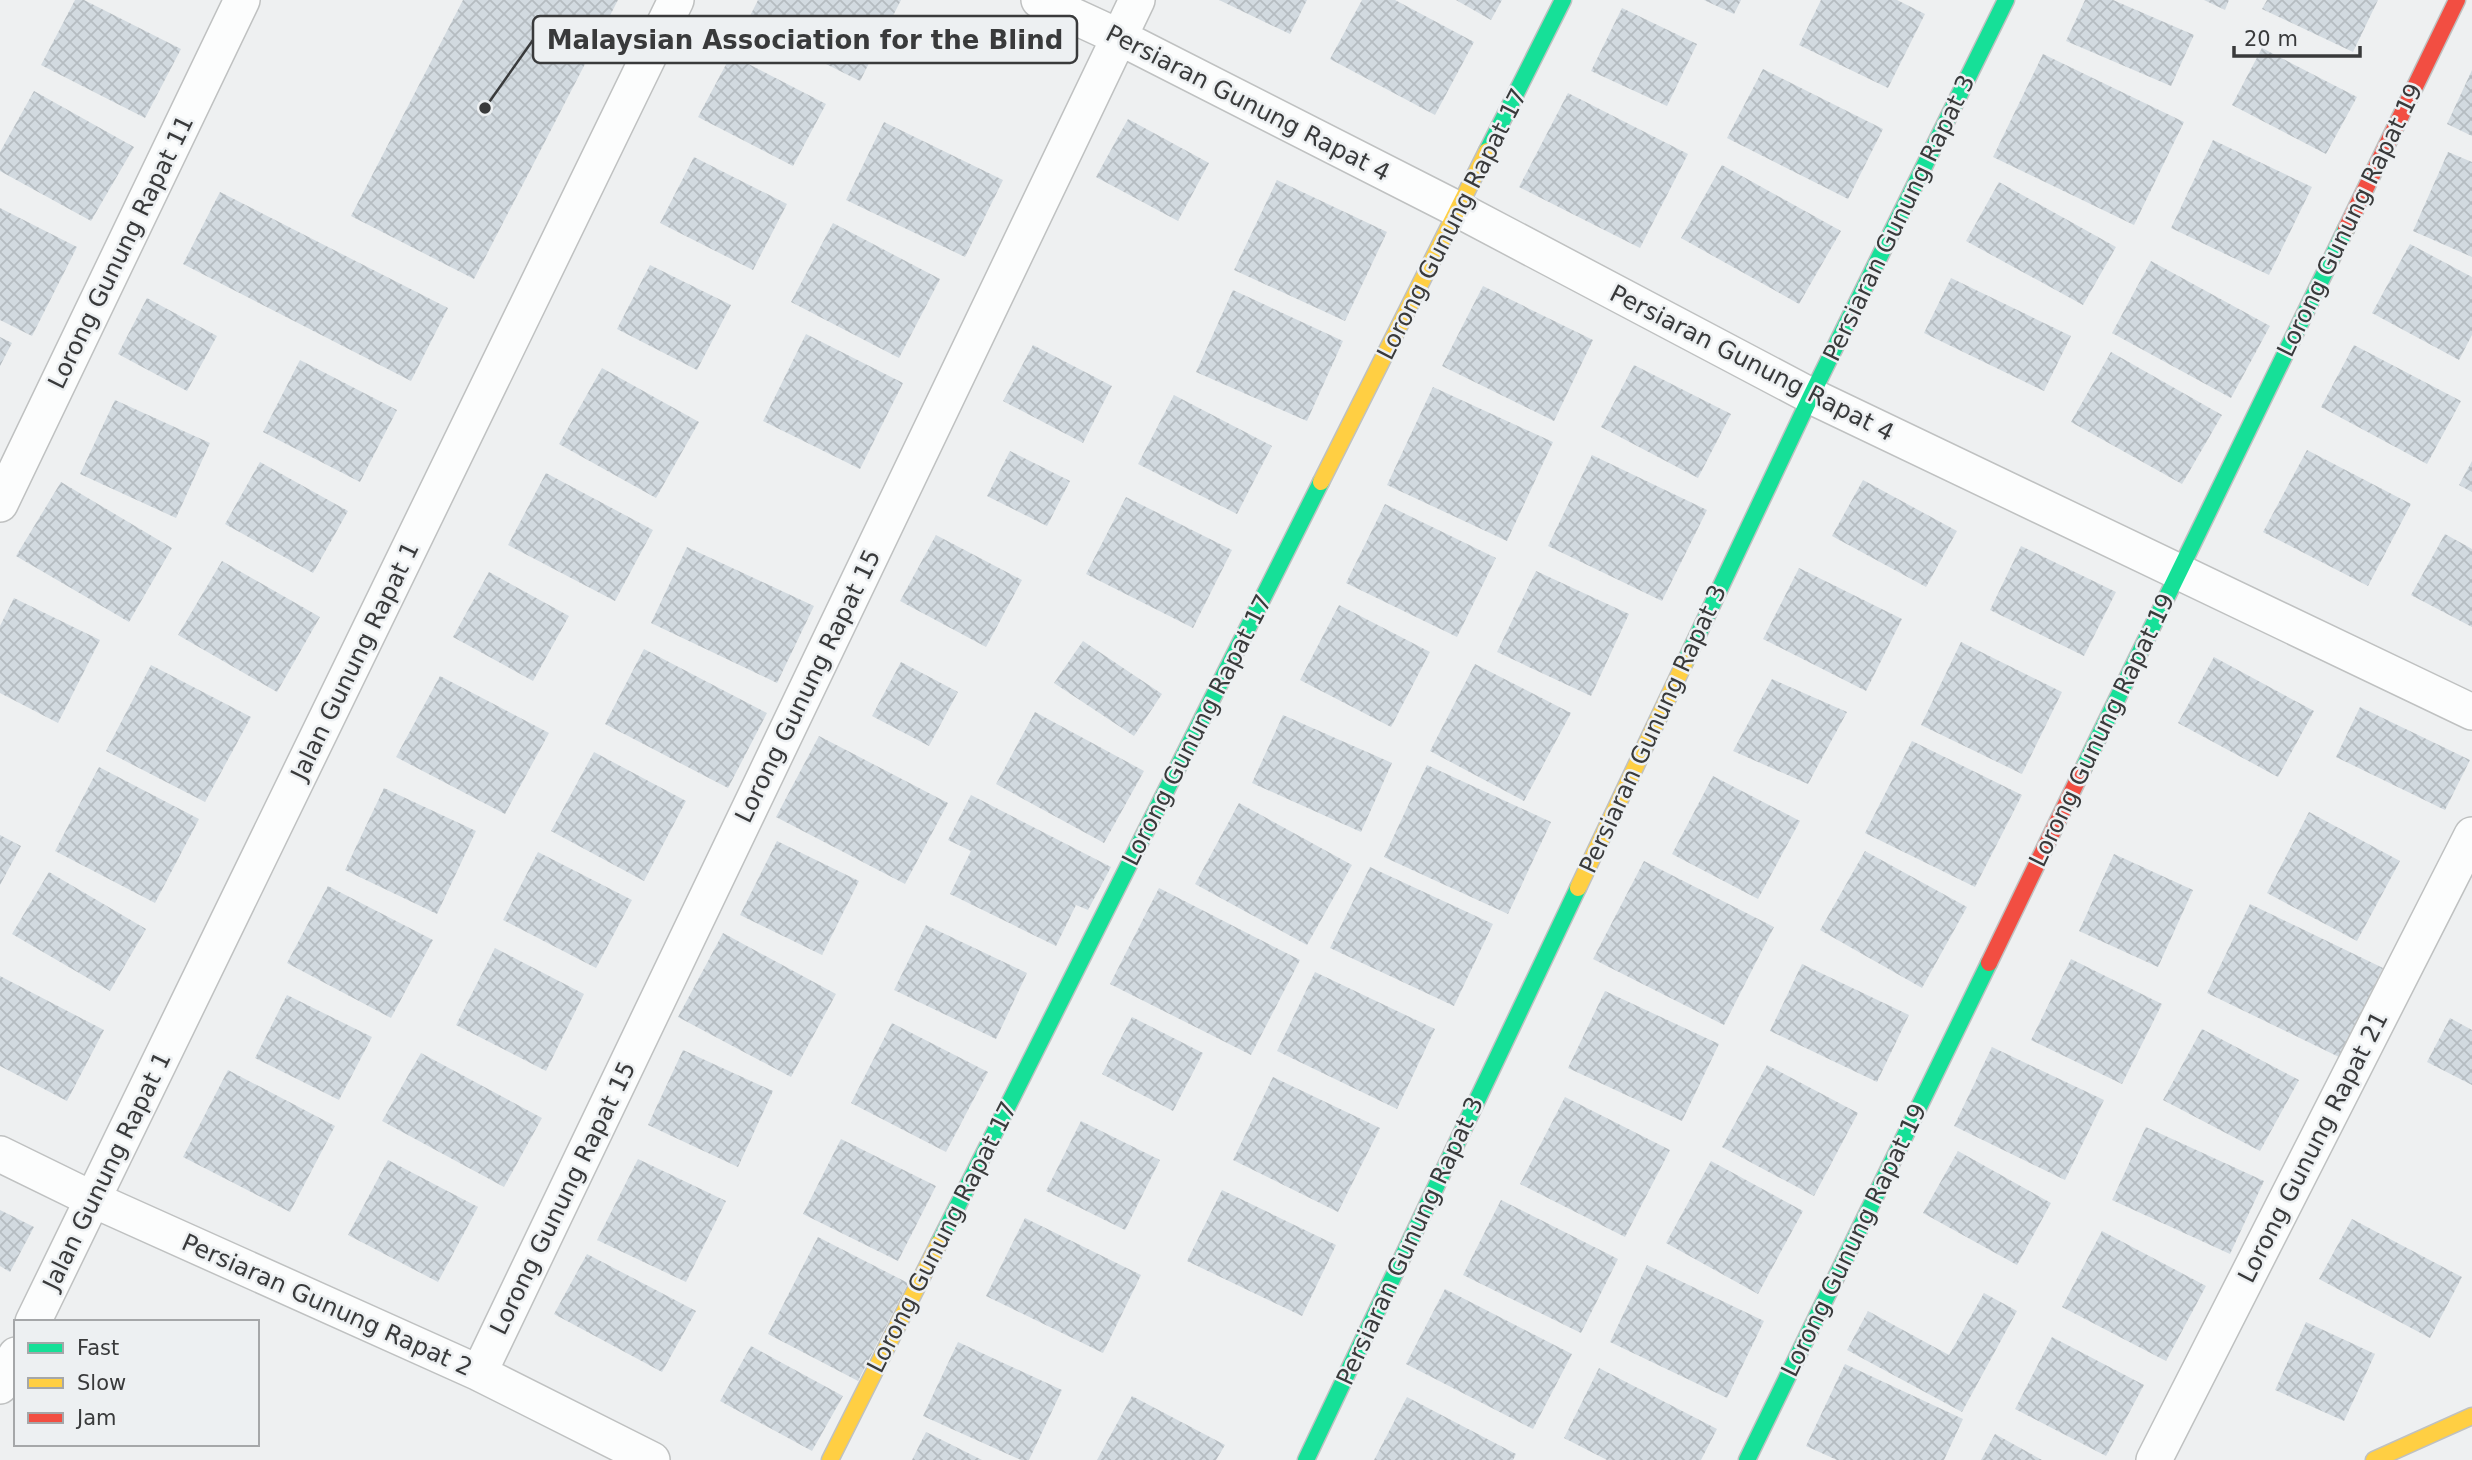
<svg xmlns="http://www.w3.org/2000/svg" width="2472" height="1460" viewBox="0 0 2472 1460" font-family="'DejaVu Sans',sans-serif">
<defs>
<pattern id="building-cross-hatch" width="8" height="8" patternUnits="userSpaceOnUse" patternTransform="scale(1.75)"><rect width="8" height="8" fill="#d2dae0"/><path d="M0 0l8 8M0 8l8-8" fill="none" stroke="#b5bcc1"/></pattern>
</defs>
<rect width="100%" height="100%" fill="#eef0f1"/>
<!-- building -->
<path fill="url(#building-cross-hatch)" d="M75,0H84L181,49L145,118L41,65Z
M463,0H618L474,279L351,216Z
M758,0H901L860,81L746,24Z
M1219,0H1307L1290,34Z
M1362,0H1395L1474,42L1435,115L1330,59Z
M1456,0H1502L1491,20Z
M1704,0H1741L1734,14Z
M1821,0H1897L1925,14L1888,88L1799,45Z
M2085,0H2113L2194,35L2171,86L2066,41Z
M2204,0H2229L2225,10Z
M2267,0H2378L2353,52L2262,9Z
M1622,8L1697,44L1667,106L1591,71Z
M2262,48L2357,97L2326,154L2232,105Z
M2043,54L2184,122L2134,225L1993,157Z
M731,55L826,104L793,166L698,117Z
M1763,69L1883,129L1848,199L1727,138Z
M2472,70V136L2447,124Z
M34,91L134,147L91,221L0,171V152Z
M1568,93L1688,154L1640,248L1519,187Z
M1128,119L1209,163L1178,221L1096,177Z
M884,122L1003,180L965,257L846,200Z
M2213,140L2312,187L2269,275L2171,228Z
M2448,152L2472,162V257L2413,231Z
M694,157L787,204L753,270L660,223Z
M1722,165L1841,231L1799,304L1681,238Z
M1277,180L1387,232L1345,321L1234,270Z
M1999,182L2116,247L2083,305L1966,241Z
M220,192L448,308L411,381L183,264Z
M0,208L77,247L32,336L0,320Z
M833,223L940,279L899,358L791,302Z
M2410,244L2472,277V335L2459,360L2372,313Z
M2151,261L2270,326L2231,398L2112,333Z
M650,265L731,305L697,370L617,329Z
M1951,278L2071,336L2044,391L1924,333Z
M1483,286L1593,340L1554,421L1442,366Z
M1233,290L1343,341L1307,421L1196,372Z
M147,298L217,336L187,391L118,354Z
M806,334L903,383L860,469L763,421Z
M0,337L12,343L0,366Z
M1033,345L1112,386L1083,443L1003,401Z
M2354,345L2461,401L2427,464L2321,407Z
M2111,352L2222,415L2182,484L2071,422Z
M300,360L397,410L360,482L263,432Z
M1634,365L1731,414L1698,478L1601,427Z
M602,368L699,422L656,498L559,444Z
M1433,387L1553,442L1507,541L1387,485Z
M1174,395L1272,446L1237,514L1138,464Z
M115,400L210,443L176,518L80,474Z
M2307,450L2411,504L2368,586L2263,532Z
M1010,451L1070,481L1047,526L987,496Z
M1592,455L1707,510L1662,601L1548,546Z
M2472,461V492L2459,485Z
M260,462L348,511L313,573L225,524Z
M546,473L653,530L615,601L508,545Z
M1863,480L1957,531L1926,587L1832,536Z
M61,482L172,548L129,622L16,556Z
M1126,497L1232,550L1193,628L1086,574Z
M1385,504L1496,558L1457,637L1346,583Z
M2445,534L2472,549V627L2411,595Z
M936,535L1022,580L986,647L900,601Z
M2021,546L2116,592L2084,656L1990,610Z
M687,547L814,606L777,683L651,623Z
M222,561L320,617L277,692L178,635Z
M1799,568L1902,619L1866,691L1763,639Z
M1536,571L1629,614L1591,696L1497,652Z
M489,572L569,616L533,681L453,637Z
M14,598L100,640L58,723L0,693V626Z
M1339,605L1430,652L1391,727L1300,680Z
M1083,641L1162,694L1134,736L1054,683Z
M1961,642L2062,692L2022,774L1921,725Z
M644,649L767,713L728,788L605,724Z
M2214,657L2314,711L2278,777L2178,723Z
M901,662L958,692L929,746L872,716Z
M1475,664L1571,713L1524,801L1430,751Z
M151,665L251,717L205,802L106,751Z
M440,676L549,733L505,814L396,757Z
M1772,679L1847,712L1808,784L1733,751Z
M2360,707L2470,760L2445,810L2336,757Z
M1035,712L1144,771L1104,843L996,784Z
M1283,715L1392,763L1361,832L1252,783Z
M819,736L948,803L905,884L776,817Z
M1912,741L2022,795L1975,887L1865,833Z
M594,752L686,801L644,881L551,831Z
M1427,765L1551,822L1508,914L1384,857Z
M99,767L199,819L155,903L55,851Z
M1713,776L1800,821L1758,899L1672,854Z
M384,788L476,831L437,914L345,870Z
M971,795L1111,867L1088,910L1076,905L1056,946L950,894L971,851L948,840Z
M1239,803L1352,865L1307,945L1195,884Z
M2309,812L2400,861L2357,941L2267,893Z
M0,835L21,846L0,885Z
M777,841L859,881L822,955L740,915Z
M1865,851L1967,907L1922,988L1820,930Z
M538,852L632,900L596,968L503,920Z
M2114,854L2193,890L2158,967L2079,931Z
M1644,861L1774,927L1724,1025L1593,959Z
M1370,867L1493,924L1454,1006L1330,948Z
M49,872L146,929L110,991L12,934Z
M328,886L433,940L391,1018L287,963Z
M1159,888L1300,960L1251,1055L1110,984Z
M2250,904L2383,968L2339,1057L2207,993Z
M926,925L1027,973L996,1039L894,990Z
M723,933L836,994L791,1077L678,1017Z
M495,948L584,994L546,1071L456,1025Z
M2071,959L2162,1004L2122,1084L2031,1040Z
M1802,964L1909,1015L1877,1082L1770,1031Z
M1315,972L1435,1029L1397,1109L1277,1051Z
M0,976L104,1030L67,1101L0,1066Z
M1605,991L1719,1044L1682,1121L1568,1068Z
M287,995L372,1037L339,1100L255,1058Z
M1132,1017L1203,1053L1173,1111L1102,1074Z
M2450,1018L2472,1030V1085L2427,1062Z
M892,1023L988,1072L946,1152L851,1103Z
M2202,1029L2299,1080L2260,1151L2163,1100Z
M1992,1047L2104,1100L2065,1180L1954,1126Z
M683,1050L773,1091L738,1167L648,1125Z
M421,1053L542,1118L504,1187L382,1121Z
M1767,1065L1858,1113L1814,1196L1722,1147Z
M228,1070L335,1126L290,1212L183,1157Z
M1273,1077L1380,1128L1338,1212L1233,1160Z
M1565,1097L1670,1150L1625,1237L1520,1184Z
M1081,1121L1160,1160L1125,1230L1046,1191Z
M2146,1127L2264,1181L2230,1254L2112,1200Z
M841,1139L936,1186L898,1261L803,1214Z
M1958,1151L2051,1203L2017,1265L1923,1213Z
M638,1159L726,1201L686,1282L597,1240Z
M388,1160L478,1207L438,1282L348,1235Z
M1711,1161L1803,1211L1758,1294L1666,1243Z
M1222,1190L1336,1245L1302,1316L1187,1261Z
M1501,1200L1618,1259L1581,1333L1463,1275Z
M0,1210L34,1227L10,1272L0,1266Z
M1025,1218L1141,1275L1103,1353L986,1296Z
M2352,1219L2462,1277L2430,1338L2319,1279Z
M2102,1231L2206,1286L2166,1361L2062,1307Z
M818,1237L908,1283L858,1381L768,1334Z
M587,1254L696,1311L662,1372L554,1314Z
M1647,1265L1764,1321L1727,1398L1610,1342Z
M1445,1289L1572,1354L1533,1429L1406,1364Z
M1984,1293L2017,1311L1962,1412L1847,1350L1868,1311L1949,1355Z
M2306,1322L2375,1354L2344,1421L2275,1390Z
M2052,1337L2144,1385L2106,1456L2015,1409Z
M958,1342L1062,1390L1029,1460H1021L923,1416Z
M751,1346L843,1396L812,1451L720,1401Z
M1845,1364L1963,1419L1944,1460H1837L1806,1446Z
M1599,1368L1717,1429L1701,1460H1607L1564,1438Z
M1132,1396L1225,1445L1216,1460H1097Z
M1407,1397L1516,1454L1513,1460H1374Z
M926,1432L982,1460H912Z
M1995,1434L2042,1460H1981Z"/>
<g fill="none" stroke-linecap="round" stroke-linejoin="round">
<defs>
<path id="street" d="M1039,0L1119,37L1459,210L1811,396L2472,712
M0,504L242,0
M0,1154L94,1200L479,1373L652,1460
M33,1322L676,0
M479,1373L1137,0
M0,1386L16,1355
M2154,1460L2472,835"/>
<path id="fast" d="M1487,151L1563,0
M1685,662L1811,396L2006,0
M2083,769L2346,229
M939,1243L1321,482
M1306,1460L1578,888
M1747,1460L1989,963"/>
<path id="slow" d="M1321,482L1487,151
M1578,888L1685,662
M830,1460L939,1243
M2374,1460L2472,1416"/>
<path id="jam" d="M2346,229L2457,0
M1989,963L2083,769"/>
</defs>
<!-- street casing -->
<use href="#street" stroke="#bfc1c1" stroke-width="38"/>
<!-- fast casing -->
<use href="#fast" stroke="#bfc1c1" stroke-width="19"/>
<!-- slow casing -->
<use href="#slow" stroke="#bfc1c1" stroke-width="19"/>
<!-- jam casing -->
<use href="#jam" stroke="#bfc1c1" stroke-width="19"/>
<!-- street -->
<use href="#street" stroke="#fcfdfd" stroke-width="35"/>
<!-- fast -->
<use href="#fast" stroke="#16e098" stroke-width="16"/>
<!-- slow -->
<use href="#slow" stroke="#ffcf43" stroke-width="16"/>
<!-- jam -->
<use href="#jam" stroke="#f24e42" stroke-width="16"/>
</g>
<g text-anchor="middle" stroke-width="5" stroke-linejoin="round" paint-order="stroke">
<!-- street labels -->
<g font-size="24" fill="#393a3b" stroke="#edf0f2">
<text transform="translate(1248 103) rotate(27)" y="8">Persiaran Gunung Rapat 4</text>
<text transform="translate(1899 218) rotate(-64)" y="8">Persiaran Gunung Rapat 3</text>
<text transform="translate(2350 220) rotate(-64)" y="8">Lorong Gunung Rapat 19</text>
<text transform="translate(1452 224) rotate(-63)" y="8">Lorong Gunung Rapat 17</text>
<text transform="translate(121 252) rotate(-64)" y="8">Lorong Gunung Rapat 11</text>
<text transform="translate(1752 363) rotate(27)" y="8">Persiaran Gunung Rapat 4</text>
<text transform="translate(355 661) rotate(-64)" y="8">Jalan Gunung Rapat 1</text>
<text transform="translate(808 686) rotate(-64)" y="8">Lorong Gunung Rapat 15</text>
<text transform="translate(1653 729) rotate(-65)" y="8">Persiaran Gunung Rapat 3</text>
<text transform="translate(1197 730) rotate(-63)" y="8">Lorong Gunung Rapat 17</text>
<text transform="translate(2102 730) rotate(-64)" y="8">Lorong Gunung Rapat 19</text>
<text transform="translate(2313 1147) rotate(-63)" y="8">Lorong Gunung Rapat 21</text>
<text transform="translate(107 1171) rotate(-64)" y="8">Jalan Gunung Rapat 1</text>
<text transform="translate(563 1198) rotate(-64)" y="8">Lorong Gunung Rapat 15</text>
<text transform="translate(942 1237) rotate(-63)" y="8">Lorong Gunung Rapat 17</text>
<text transform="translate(1854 1240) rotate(-64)" y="8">Lorong Gunung Rapat 19</text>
<text transform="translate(1410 1241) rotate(-65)" y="8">Persiaran Gunung Rapat 3</text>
<text transform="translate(327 1305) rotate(24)" y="8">Persiaran Gunung Rapat 2</text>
</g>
</g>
<!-- callouts -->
<path fill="none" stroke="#393a3b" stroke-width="2.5" d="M485 108L533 40"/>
<circle fill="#393a3b" stroke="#edf0f2" stroke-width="2.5" cx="485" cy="108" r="7"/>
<rect fill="#edf0f2" stroke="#393a3b" stroke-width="2.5" x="533" y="16" width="544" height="47" rx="7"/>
<g font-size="26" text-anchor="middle" font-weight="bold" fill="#393a3b">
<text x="805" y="49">Malaysian Association for the Blind</text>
</g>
<!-- legend -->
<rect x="14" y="1320" width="245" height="126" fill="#edf0f2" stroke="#a5a7a9" stroke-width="2"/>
<rect x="28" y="1343" width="35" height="10" fill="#16e098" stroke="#a5a7a9" stroke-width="2"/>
<text x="77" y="1355" font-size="21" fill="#393a3b">Fast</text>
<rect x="28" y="1378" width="35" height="10" fill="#ffcf43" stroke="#a5a7a9" stroke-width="2"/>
<text x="77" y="1390" font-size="21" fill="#393a3b">Slow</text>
<rect x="28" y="1413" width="35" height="10" fill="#f24e42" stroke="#a5a7a9" stroke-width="2"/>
<text x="77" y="1425" font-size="21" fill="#393a3b">Jam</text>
<!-- scale -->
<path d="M2234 46v10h126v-10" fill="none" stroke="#393a3b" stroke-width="3.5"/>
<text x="2244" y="46" font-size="21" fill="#393a3b" stroke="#edf0f2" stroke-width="5" paint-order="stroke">20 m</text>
</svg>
